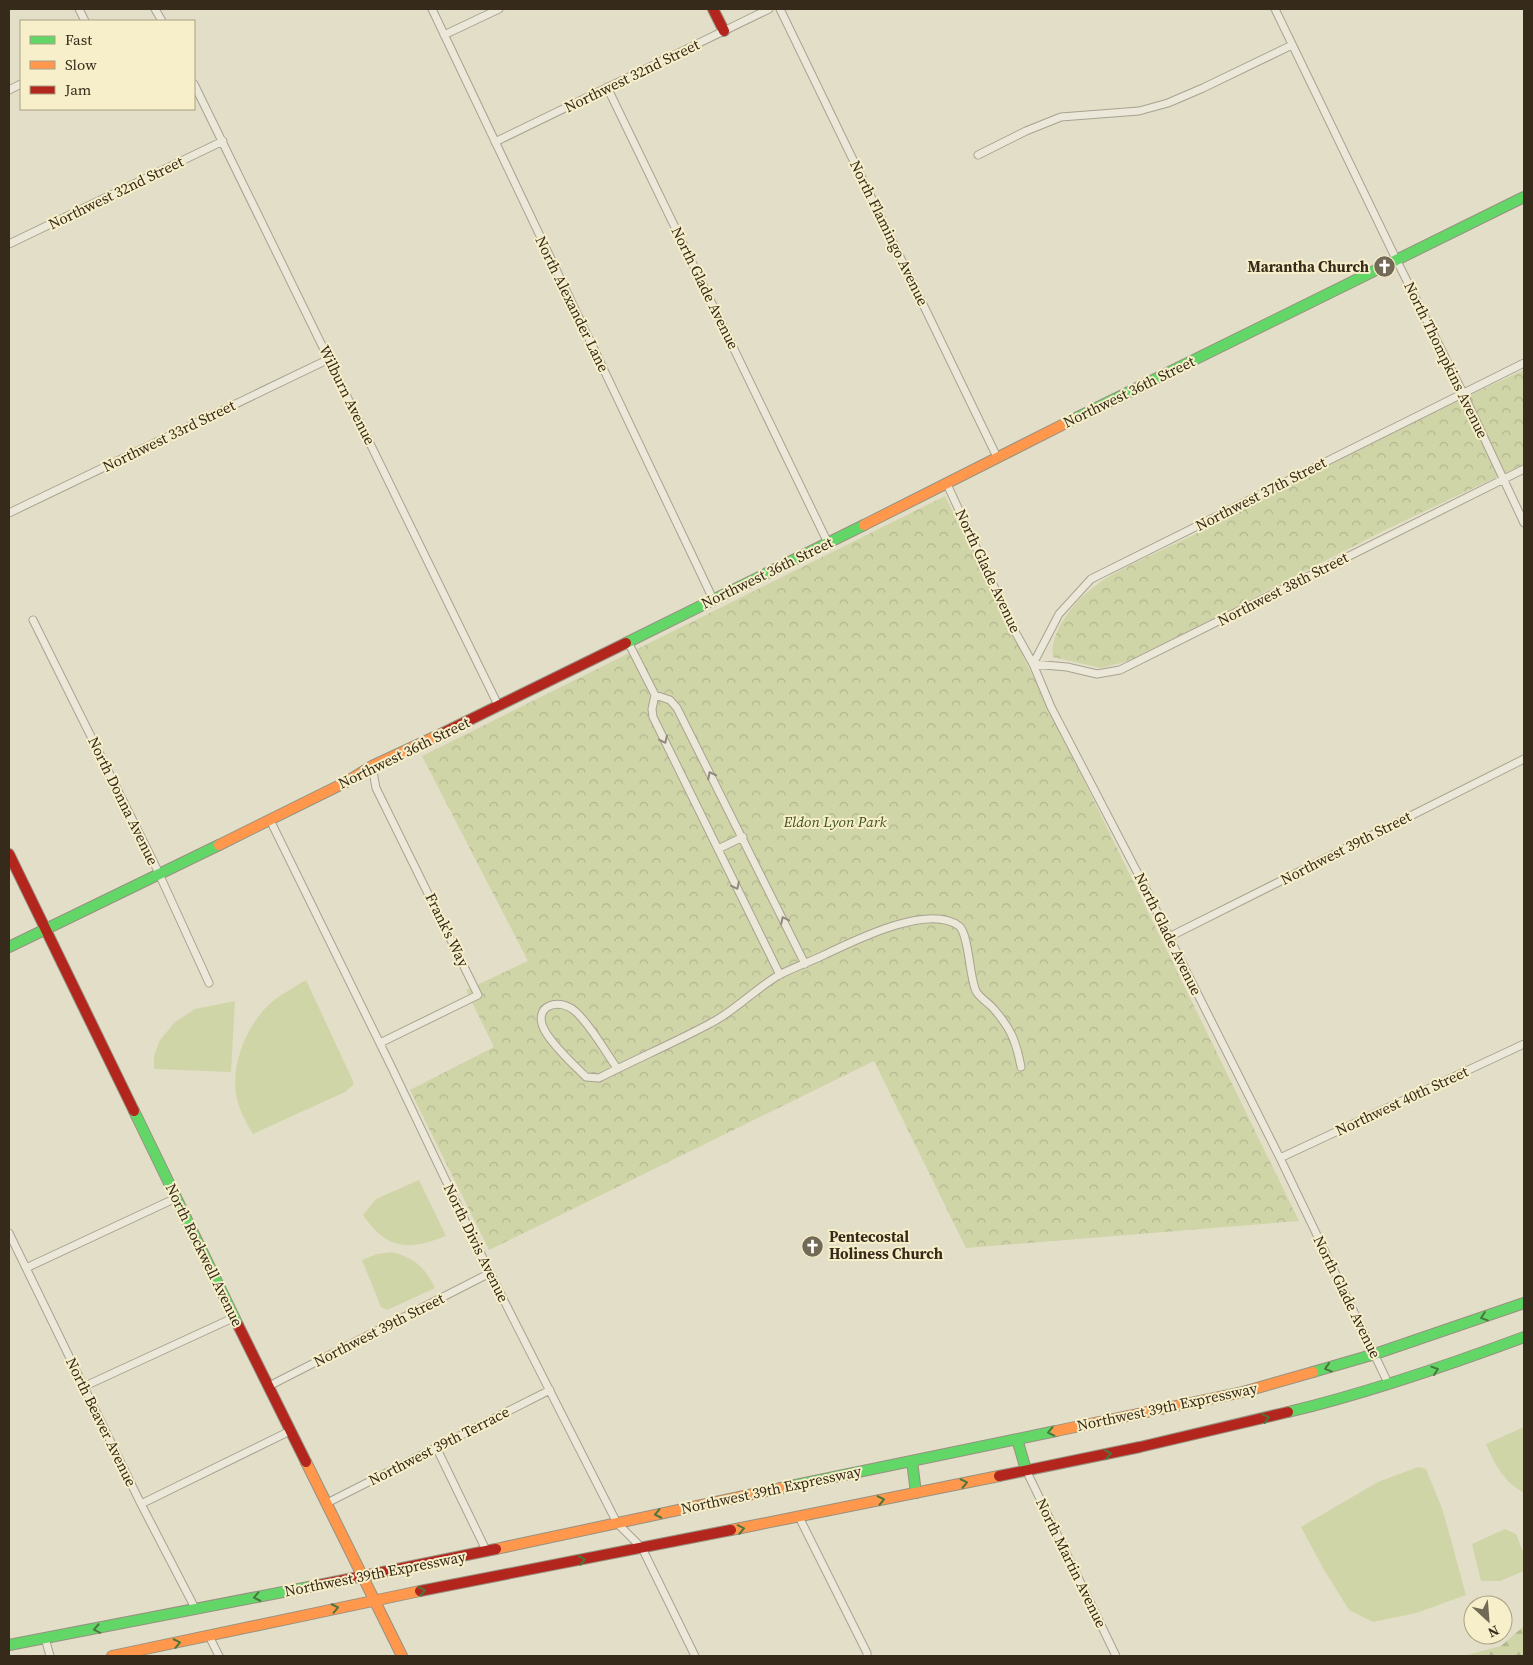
<svg xmlns="http://www.w3.org/2000/svg" width="1533" height="1665" viewBox="0 0 1533 1665" font-family="'Source Serif 4',serif">
<defs>
<pattern id="forest-firs" width="22" height="20" patternUnits="userSpaceOnUse" patternTransform="scale(1.25)"><rect width="22" height="20" fill="#d0d5a8"/><path d="M5 1l3.5 6h-7zM16 11l3.5 6h-7z" fill="#b3b790"/></pattern>
<pattern id="park-crowns" width="20" height="18" patternUnits="userSpaceOnUse" patternTransform="scale(1.25)"><rect width="20" height="18" fill="#d0d5a8"/><path d="M2 6a3 3 0 1 1 6 0M12 15a3 3 0 1 1 6 0" fill="none" stroke="#b3b790"/></pattern>
</defs>
<rect width="100%" height="100%" fill="#e3dec7"/>
<!-- forest -->
<path fill="url(#forest-firs)" d="M1524,1626V1656H1463L1501,1646Z"/>
<!-- park -->
<path fill="url(#park-crowns)" d="M1524,370V464L1383,531L1133,660L1101,668L1053,657C1049,634 1073,603 1090,590C1108,575 1128,566 1149,556C1174,544 1199,533 1223,520C1323,469 1422,416 1524,370Z
M945,496L1299,1221L966,1248L874,1061L489,1250L410,1090L494,1047L466,990L528,961L422,756Z"/>
<!-- pitch -->
<path fill="#d0d5a8" d="M306,980L353,1081V1085L345,1092L253,1134C245,1121 239,1109 236,1095C231,1062 248,1022 273,1001C283,993 295,987 306,980Z
M235,1001L231,1072L154,1069V1056L160,1040L175,1022L195,1009Z
M419,1180L446,1236C408,1251 387,1250 363,1215L376,1199Z
M392,1252C413,1257 426,1268 435,1288L387,1310L381,1307L362,1260L377,1254Z
M1524,1427V1493C1504,1482 1495,1465 1486,1444Z
M1418,1467L1426,1469L1443,1511L1466,1595L1416,1613L1373,1622L1349,1610L1323,1568L1301,1527L1378,1482Z
M1505,1529L1516,1534L1524,1554V1571L1500,1581H1481L1472,1544Z"/>
<g fill="none" stroke-linecap="round" stroke-linejoin="round">
<defs>
<path id="street" d="M79,9L85,21
M155,9L162,21
M432,9L713,599
M780,9L997,457
M1275,9L1397,261L1463,393L1524,523
M444,35L499,9
M194,84L499,707
M607,87L828,543
M9,90L21,84
M495,142L769,9
M978,155L1026,131L1061,117L1139,111L1168,103L1203,88L1292,45
M9,244L223,141
M1524,363L1091,579L1059,614L1033,664L1067,667L1097,674L1120,670L1524,469
M947,484L1013,628L1033,664L1051,707L1147,891L1169,937L1280,1158L1389,1385
M9,513L329,359
M33,620L155,865L209,983
M628,642L655,695L652,709L653,717L780,975
M655,695L670,700L677,708L805,964
M372,766L376,788L478,995L380,1043
M270,820L392,1068L490,1273L617,1523L642,1548L695,1656
M718,849L743,837
M1169,937L1524,759
M617,1068C604,1050 592,1027 576,1012C559,996 531,1006 545,1031C554,1047 573,1064 586,1077L599,1078C636,1059 674,1043 711,1023C735,1011 755,989 779,975C793,968 809,962 824,955C854,941 928,903 959,926C969,934 969,976 976,991C979,997 987,1002 992,1007C1010,1027 1016,1040 1021,1067
M1280,1158L1524,1044
M9,1233L141,1504L196,1610
M26,1268L176,1198
M269,1386L490,1273
M83,1387L235,1317
M436,1447L487,1552
M1026,1470L1116,1656
M327,1503L550,1390
M141,1504L290,1431
M799,1517L867,1653V1656
M209,1636L219,1656
M45,1638L50,1656"/>
<path id="fast" d="M1066,423L1524,197
M626,643L864,525
M9,947L219,845
M134,1111L238,1325
M1313,1372L1375,1354L1524,1303
M1288,1412C1368,1393 1446,1366 1524,1337
M1017,1439L1026,1470
M912,1461L916,1493
M781,1488L1056,1431
M9,1645L314,1586"/>
<path id="slow" d="M864,525L1066,423
M219,845L346,782L372,766L443,733
M1056,1431L1243,1392L1313,1372
M306,1462L402,1656
M731,1530L999,1476
M496,1549L781,1488
M112,1656L420,1591"/>
<path id="jam" d="M713,9L724,31
M443,733L626,643
M9,854L134,1111
M238,1325L306,1462
M999,1476L1140,1447L1288,1412
M314,1586L496,1549
M420,1591L731,1530"/>
</defs>
<!-- street casing -->
<use href="#street" stroke="#a8a291" stroke-width="9"/>
<!-- fast casing -->
<use href="#fast" stroke="#979181" stroke-width="12"/>
<!-- slow casing -->
<use href="#slow" stroke="#979181" stroke-width="12"/>
<!-- jam casing -->
<use href="#jam" stroke="#979181" stroke-width="12"/>
<!-- street -->
<use href="#street" stroke="#ebe7d9" stroke-width="7"/>
<!-- fast -->
<use href="#fast" stroke="#63d668" stroke-width="10"/>
<!-- slow -->
<use href="#slow" stroke="#ff974d" stroke-width="10"/>
<!-- jam -->
<use href="#jam" stroke="#b3261e" stroke-width="10"/>
</g>
<!-- one-way arrows -->
<defs><path id="oneway-chevron" d="M-2-3.5L2.5 0L-2 3.5" fill="none" stroke-width="1.6" stroke-linecap="round" stroke-linejoin="round" transform="scale(1.25)"/></defs>
<g stroke="#90887a">
<use href="#oneway-chevron" transform="translate(664 740) rotate(64)"/>
<use href="#oneway-chevron" transform="translate(711 775) rotate(-117)"/>
<use href="#oneway-chevron" transform="translate(736 886) rotate(64)"/>
<use href="#oneway-chevron" transform="translate(784 920) rotate(-116)"/>
</g>
<g stroke="#4a773d">
<use href="#oneway-chevron" transform="translate(1484 1317) rotate(161)"/>
<use href="#oneway-chevron" transform="translate(1328 1368) rotate(163)"/>
<use href="#oneway-chevron" transform="translate(1435 1370) rotate(-19)"/>
<use href="#oneway-chevron" transform="translate(1266 1418) rotate(-15)"/>
<use href="#oneway-chevron" transform="translate(1051 1432) rotate(168)"/>
<use href="#oneway-chevron" transform="translate(1108 1454) rotate(-11)"/>
<use href="#oneway-chevron" transform="translate(964 1483) rotate(-12)"/>
<use href="#oneway-chevron" transform="translate(881 1500) rotate(-12)"/>
<use href="#oneway-chevron" transform="translate(658 1514) rotate(168)"/>
<use href="#oneway-chevron" transform="translate(741 1529) rotate(-11)"/>
<use href="#oneway-chevron" transform="translate(582 1560) rotate(-11)"/>
<use href="#oneway-chevron" transform="translate(422 1591) rotate(-11)"/>
<use href="#oneway-chevron" transform="translate(257 1597) rotate(168)"/>
<use href="#oneway-chevron" transform="translate(335 1608) rotate(-12)"/>
<use href="#oneway-chevron" transform="translate(97 1629) rotate(169)"/>
<use href="#oneway-chevron" transform="translate(177 1643) rotate(-12)"/>
</g>
<!-- icons -->
<defs>
<symbol id="church-disc" viewBox="-11 -11 22 22"><circle r="9.5" fill="#736957" stroke="#f7efca"/><path d="M-1.2-6h2.4v3.5h3.3v2.4h-3.3V6h-2.4V-.1h-3.3v-2.4h3.3Z" fill="#fff"/></symbol>
</defs>
<g fill-rule="evenodd">
<use href="#church-disc" x="1372" y="254" width="25" height="25"/>
<use href="#church-disc" x="800" y="1234" width="25" height="25"/>
</g>
<g text-anchor="middle" stroke-width="4" stroke-linejoin="round" paint-order="stroke">
<!-- street labels -->
<g font-size="15" fill="#362a1a" stroke="#f7efca">
<text transform="translate(632 76) rotate(-26)" y="5">Northwest 32nd Street</text>
<text transform="translate(116 193) rotate(-26)" y="5">Northwest 32nd Street</text>
<text transform="translate(889 233) rotate(64)" y="5">North Flamingo Avenue</text>
<text transform="translate(705 288) rotate(64)" y="5">North Glade Avenue</text>
<text transform="translate(572 304) rotate(64)" y="5">North Alexander Lane</text>
<text transform="translate(1446 360) rotate(64)" y="5">North Thompkins Avenue</text>
<text transform="translate(1129 392) rotate(-26)" y="5">Northwest 36th Street</text>
<text transform="translate(347 395) rotate(64)" y="5">Wilburn Avenue</text>
<text transform="translate(169 436) rotate(-26)" y="5">Northwest 33rd Street</text>
<text transform="translate(1261 494) rotate(-27)" y="5">Northwest 37th Street</text>
<text transform="translate(988 571) rotate(65)" y="5">North Glade Avenue</text>
<text transform="translate(767 573) rotate(-26)" y="5">Northwest 36th Street</text>
<text transform="translate(1283 589) rotate(-27)" y="5">Northwest 38th Street</text>
<text transform="translate(404 753) rotate(-26)" y="5">Northwest 36th Street</text>
<text transform="translate(123 801) rotate(64)" y="5">North Donna Avenue</text>
<text transform="translate(1346 848) rotate(-27)" y="5">Northwest 39th Street</text>
<text transform="translate(447 930) rotate(64)" y="5">Frank's Way</text>
<text transform="translate(1168 934) rotate(64)" y="5">North Glade Avenue</text>
<text transform="translate(1402 1101) rotate(-25)" y="5">Northwest 40th Street</text>
<text transform="translate(476 1243) rotate(64)" y="5">North Divis Avenue</text>
<text transform="translate(204 1255) rotate(64)" y="5">North Rockwell Avenue</text>
<text transform="translate(1347 1297) rotate(64)" y="5">North Glade Avenue</text>
<text transform="translate(379 1330) rotate(-27)" y="5">Northwest 39th Street</text>
<text transform="translate(1167 1407) rotate(-12)" y="5">Northwest 39th Expressway</text>
<text transform="translate(101 1422) rotate(64)" y="5">North Beaver Avenue</text>
<text transform="translate(439 1446) rotate(-27)" y="5">Northwest 39th Terrace</text>
<text transform="translate(771 1490) rotate(-12)" y="5">Northwest 39th Expressway</text>
<text transform="translate(1071 1563) rotate(64)" y="5">North Martin Avenue</text>
<text transform="translate(375 1574) rotate(-11)" y="5">Northwest 39th Expressway</text>
</g>
<!-- poi labels -->
<g font-size="15" font-weight="bold" fill="#362a1a" stroke="#f7efca" text-anchor="end">
<text x="1369" y="272">Marantha Church</text>
<text x="829" y="1242" text-anchor="start">Pentecostal<tspan x="829" dy="17">Holiness Church</tspan></text>
</g>
<!-- park labels -->
<g font-size="15" font-style="italic" fill="#40541f" stroke="#f7efca">
<text x="835" y="827">Eldon Lyon Park</text>
</g>
</g>
<!-- border -->
<rect width="1533" height="1665" fill="none" stroke="#362a1a" stroke-width="20"/>
<!-- legend -->
<rect x="20" y="20" width="175" height="90" fill="#f7efca" stroke="#aaa084"/>
<rect x="30" y="36" width="25" height="8" fill="#63d668" stroke="#aaa084"/>
<text x="65" y="45" font-size="15" fill="#362a1a">Fast</text>
<rect x="30" y="61" width="25" height="8" fill="#ff974d" stroke="#aaa084"/>
<text x="65" y="70" font-size="15" fill="#362a1a">Slow</text>
<rect x="30" y="86" width="25" height="8" fill="#b3261e" stroke="#aaa084"/>
<text x="65" y="95" font-size="15" fill="#362a1a">Jam</text>
<!-- north arrow -->
<g transform="translate(1488 1620) rotate(154)"><circle r="24" fill="#f7efca" stroke="#aaa084"/>
<path d="M0-4L9 19L0 12L-9 19Z" fill="#736957"/>
<text y="-8" font-size="14" font-weight="bold" text-anchor="middle" fill="#362a1a">N</text>
</g>
</svg>
